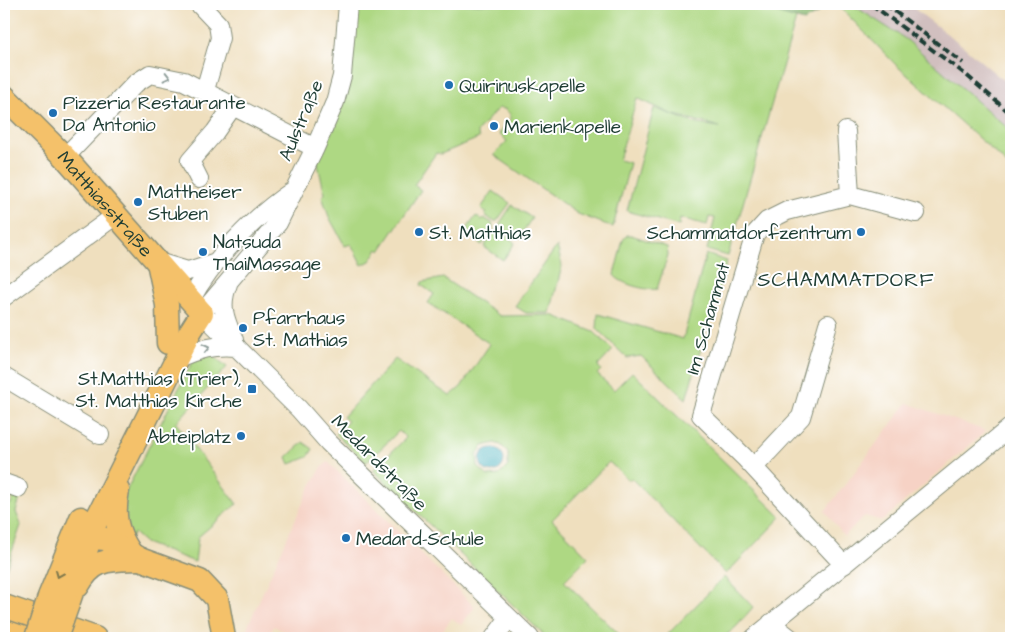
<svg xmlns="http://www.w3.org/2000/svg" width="1015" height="642" viewBox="0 0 1015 642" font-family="'Architects Daughter',sans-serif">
<rect width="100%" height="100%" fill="#fff"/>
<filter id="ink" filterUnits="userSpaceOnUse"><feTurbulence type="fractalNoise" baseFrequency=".02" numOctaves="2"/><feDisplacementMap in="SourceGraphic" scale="10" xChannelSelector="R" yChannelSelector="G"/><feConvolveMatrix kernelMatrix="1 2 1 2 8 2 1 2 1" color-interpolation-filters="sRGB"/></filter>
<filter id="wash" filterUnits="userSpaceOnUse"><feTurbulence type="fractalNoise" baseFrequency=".0096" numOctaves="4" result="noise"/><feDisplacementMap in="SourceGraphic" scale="20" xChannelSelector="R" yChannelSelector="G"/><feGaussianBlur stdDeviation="1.12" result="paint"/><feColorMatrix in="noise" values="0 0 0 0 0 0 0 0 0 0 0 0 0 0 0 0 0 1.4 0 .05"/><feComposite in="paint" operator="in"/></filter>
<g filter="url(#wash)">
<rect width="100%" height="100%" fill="#efdfbe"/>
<!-- built -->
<path fill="#f6d2c5" d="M907,403L986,431L882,521L865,516L844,536L825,511Z
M328,462L475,607L461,625L452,618L440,634L443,636L441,638H288L287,633L274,626L268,638H266L246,630L308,491L322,467Z"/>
<!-- industrial -->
<path fill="#d1bfbf" d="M851,4H908L963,46L1011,87V131L907,40Z"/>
<!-- green -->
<path fill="#aed883" stroke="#668a5c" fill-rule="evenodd" d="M358,4H755L796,19L728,256L707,250L715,218L709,217L707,225L680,218L679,226L627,211L654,108L697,124L720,127L671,114L637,98L619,160L630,163L613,227L578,214L494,155L507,141L499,134L510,120V114L505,109L498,108L477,132L479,138L441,154L436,153L414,185L421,190L380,251L378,249L370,261L362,265L351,244L345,246L329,217L322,196L325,194L317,161L348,89L353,27Z
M837,4H851L907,40L1011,131V170L1001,158L896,65Z
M493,191L510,203L497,221H493L485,215L487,213L481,208Z
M512,205L532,218L520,236L513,231L511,234L501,227L500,223Z
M476,216L482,220L484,218L492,223L493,228L482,245L464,233Z
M500,229L515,243L503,260L484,247L495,230Z
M627,235H631L667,247L668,255L657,289C647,291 620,284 614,275L623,240Z
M557,246L562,266L550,313H526L515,306Z
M706,254L727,261L686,399L641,356L627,358L597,329L598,314L683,339Z
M443,278L500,316L552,315L594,332L613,350L598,366L601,370L597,374L614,390L632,372L781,517L726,574L631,478L629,480L609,462L552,520L588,557L564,581L623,638H547L373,470L406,438L399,431L366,463L336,434L348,421L343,417L395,359L450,396L461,387L490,344L428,303L434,294L421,285L422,282ZM495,443L501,445L508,452V466L499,475L488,476L478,467L477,454L483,446Z
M210,353L227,367L176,423L237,504L198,537L195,562L145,543L134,533L131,538L124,528V495L193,361Z
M303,442L313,449L308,457L290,464L287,457Z
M14,496L20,498L16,512L21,525L4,575V502L11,504Z
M724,577L753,607L737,626L723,638H664Z"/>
<!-- forest -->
<path fill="#8ab871" stroke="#547a52" d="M755,4H825L818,13L804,21L783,15Z"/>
<!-- water -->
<path fill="#39aab7" stroke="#2c7476" d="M480 460a12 12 0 1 1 24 0a12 12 0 1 1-24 0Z"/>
</g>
<g filter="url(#ink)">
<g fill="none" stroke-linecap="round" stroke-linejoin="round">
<defs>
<path id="minor" d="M199,4L218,24L220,38L205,90
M348,4L342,76L335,102L315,148L278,223L202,313L299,409L328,442L530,638
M846,131L850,195
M65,157L136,83L150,74L184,81L315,148
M199,179L190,161L215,132L233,106
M158,262L188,271L216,262
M228,284C219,306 225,319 234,340
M4,297L116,215
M190,301C211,261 254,217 291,192
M176,359C199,349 211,345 237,347
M4,377L100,435
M754,467L801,417L828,324
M4,483L18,488
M844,565L744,457L701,415L755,234L767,221L787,211L850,195L916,213
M771,623L790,638
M494,638L509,618
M754,638L1011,427"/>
<g id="major">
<path id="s1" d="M4,96L65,157L202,313L190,332L98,516L68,604"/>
<path d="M159,267L167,305L168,343"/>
<path d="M118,490C113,515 116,531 130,552"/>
<path d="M77,541L95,538L105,539L140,559L200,581L217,599L224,638"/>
<path d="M78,586C94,557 110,560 140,559"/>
<path d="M49,597L81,518"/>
<path d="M4,606L95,638"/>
<path d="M4,631L24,638"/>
</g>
</defs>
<!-- minor casing -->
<use href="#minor" stroke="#878e79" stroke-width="20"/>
<!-- major casing -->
<use href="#major" stroke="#878e79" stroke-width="25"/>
<!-- minor -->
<use href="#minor" stroke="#fff" stroke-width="18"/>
<!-- major -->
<use href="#major" stroke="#f4c16a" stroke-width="22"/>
<!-- rail -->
<path stroke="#1f3d34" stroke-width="4" stroke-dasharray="8 4" stroke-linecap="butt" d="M871,4L965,74L1011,114
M885,4L963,63"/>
<defs>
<path id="major-bridge" d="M36,638L49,597
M56,638L68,604"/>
</defs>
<!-- major-bridge casing -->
<use href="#major-bridge" stroke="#878e79" stroke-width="25" stroke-linecap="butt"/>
<!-- major-bridge -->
<use href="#major-bridge" stroke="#f4c16a" stroke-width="22"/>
</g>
<!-- one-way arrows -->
<defs><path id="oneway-chevron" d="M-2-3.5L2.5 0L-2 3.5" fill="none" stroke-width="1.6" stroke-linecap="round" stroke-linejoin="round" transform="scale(1.25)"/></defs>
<g stroke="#8f9e9a">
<use href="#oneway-chevron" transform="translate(167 77) rotate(14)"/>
<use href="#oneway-chevron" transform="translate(206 348) rotate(-13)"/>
</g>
<use stroke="#7f784c" href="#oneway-chevron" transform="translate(59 574) rotate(112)"/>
</g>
<!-- markers -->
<g fill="#1f6fb2" stroke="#fff" stroke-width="2">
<circle cx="449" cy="85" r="5"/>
<circle cx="53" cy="113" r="5"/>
<circle cx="494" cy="126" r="5"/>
<circle cx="138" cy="202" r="5"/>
<circle cx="419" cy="232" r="5"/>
<circle cx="861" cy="232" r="5"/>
<circle cx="203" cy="252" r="5"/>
<circle cx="243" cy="328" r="5"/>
<rect x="247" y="384" width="10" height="10" rx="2.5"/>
<circle cx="241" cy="436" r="5"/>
<circle cx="346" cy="538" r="5"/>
</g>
<g text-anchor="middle" stroke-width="4" stroke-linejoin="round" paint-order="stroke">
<!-- poi labels -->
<g font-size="19" fill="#1f3d34" stroke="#fff" text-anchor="start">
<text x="459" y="92">Quirinuskapelle</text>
<text x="63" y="109">Pizzeria Restaurante<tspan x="63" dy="22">Da Antonio</tspan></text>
<text x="504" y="133">Marienkapelle</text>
<text x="148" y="198">Mattheiser<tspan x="148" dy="22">Stuben</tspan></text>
<text x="429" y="239">St. Matthias</text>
<text x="851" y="239" text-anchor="end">Schammatdorfzentrum</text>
<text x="213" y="248">Natsuda<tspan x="213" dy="22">ThaiMassage</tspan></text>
<text x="253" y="324">Pfarrhaus<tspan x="253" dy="22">St. Mathias</tspan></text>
<text x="242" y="385" text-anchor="end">St.Matthias (Trier),<tspan x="242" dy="22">St. Matthias Kirche</tspan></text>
<text x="231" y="443" text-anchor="end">Abteiplatz</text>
<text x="356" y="545">Medard-Schule</text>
</g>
<!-- street labels -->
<g font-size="19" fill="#1f3d34" stroke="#fff">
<text transform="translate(300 120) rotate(-67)" y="7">Aulstraße</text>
<text dy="7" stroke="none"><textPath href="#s1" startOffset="148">Matthiasstraße</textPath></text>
<text transform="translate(707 318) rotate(-74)" y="7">Im Schammat</text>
<text transform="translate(380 462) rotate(45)" y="7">Medardstraße</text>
</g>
<!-- neighbourhood labels -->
<g font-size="20" letter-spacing="1" fill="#1f3d34" stroke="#fff">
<text x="846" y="286">SCHAMMATDORF</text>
</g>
</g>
<!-- margin -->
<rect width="1015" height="642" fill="none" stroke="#fff" stroke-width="20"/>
</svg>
